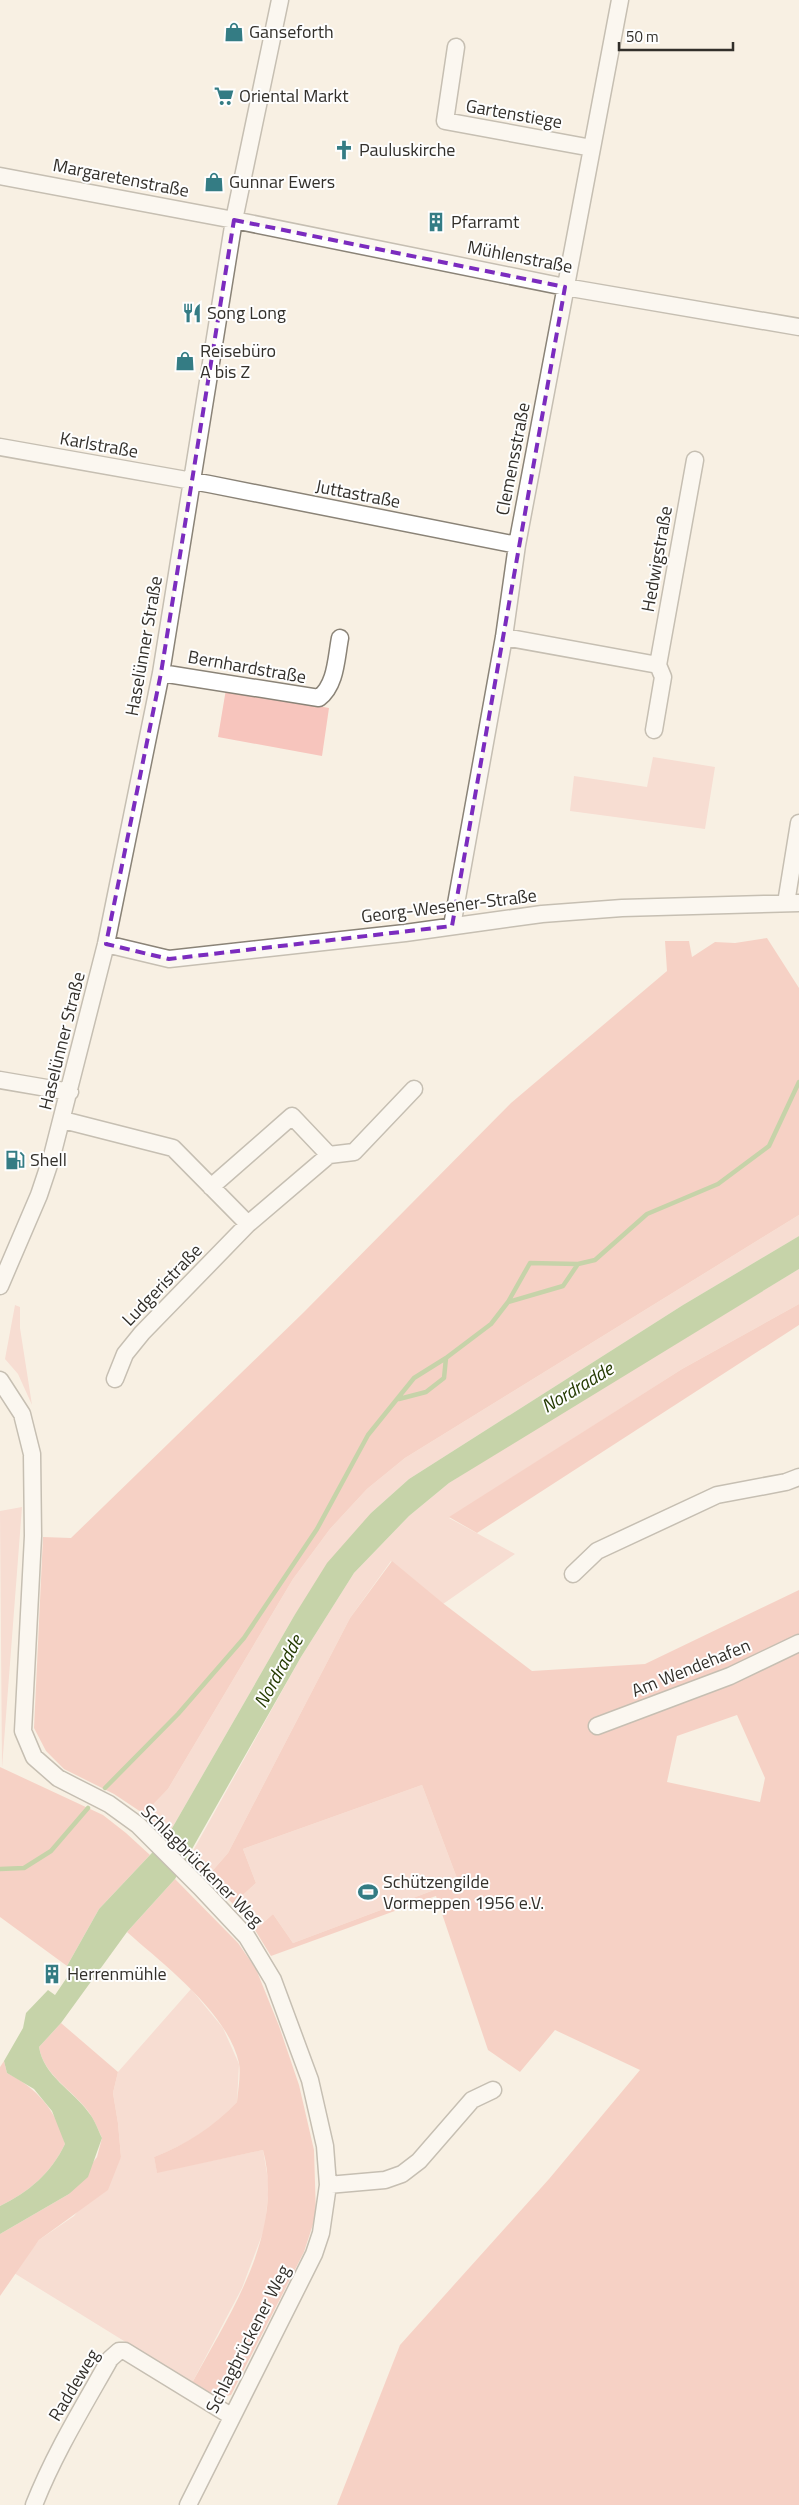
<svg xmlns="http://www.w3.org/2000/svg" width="799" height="2505" viewBox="0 0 799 2505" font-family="'Titillium Web',sans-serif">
<rect width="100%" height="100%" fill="#f8f0e3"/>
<!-- green -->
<path fill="#f7c5bd" d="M226,689L329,708L322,756L218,737Z
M653,757L715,767L705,829L570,811L574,776L647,787Z
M799,1215V1236L683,1305L409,1479L371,1513L294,1616L167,1837L144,1814L168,1789L293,1579L330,1529L367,1489L405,1458Z
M799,1269V1304L682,1369L449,1518L515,1554L443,1604L391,1561L350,1618L228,1853L207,1877L189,1858L301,1657L354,1573L409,1516L449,1483L521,1437Z
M15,1305L20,1307V1328L32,1405L18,1374L5,1359Z
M22,1507L2,1768L0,1511Z
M422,1785L458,1881L293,1943L273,1914L255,1930L233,1904L256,1883L243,1849Z
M191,1989L223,2028L239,2064L237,2102C212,2128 188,2144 154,2157L157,2172L263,2150L269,2185L265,2227L242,2288L192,2383L14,2273L39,2240L74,2216L121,2157L118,2123L113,2093L118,2072Z"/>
<!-- forest -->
<path fill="#f4aca0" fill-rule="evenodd" d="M767,938L799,988V1215L405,1458L367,1489L330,1529L293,1579L168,1789L144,1814L114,1794L64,1769L46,1751L34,1728L43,1537L71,1538L304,1312L511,1103L667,971L665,941H689L692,957L715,942L735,943Z
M799,1304V1325L477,1533L449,1517L682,1369Z
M392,1561L444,1604L532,1671L645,1664L799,1590V2505H337L400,2345L549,2179L640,2070L555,2030L520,2072L488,2050L436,1896L271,1956L255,1930L273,1914L293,1943L458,1881L422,1785L243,1849L256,1883L233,1904L207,1877L228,1853L350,1618ZM737,1715L765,1778L760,1802L667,1782L677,1736Z
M0,1767L103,1815L126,1833L150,1855L99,1909L67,1966L0,1917Z
M175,1879L238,1943L256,1969L279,2026L299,2085L314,2150L316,2215L304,2252L231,2395L218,2398L192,2383C230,2313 285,2233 263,2150L157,2173L154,2157C187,2144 213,2127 237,2102C238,2090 241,2075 239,2063C228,2013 164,1965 127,1932Z
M61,2023L118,2072L113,2093L118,2123L121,2157L108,2190L39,2240L0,2296V2234L69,2194L97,2157L102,2138C98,2130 95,2121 90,2114C74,2090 44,2077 39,2047Z
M4,2061L7,2073C37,2088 57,2111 65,2144C51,2173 29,2192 0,2206V2067Z"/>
<!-- water -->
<path fill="#8baf63" d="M799,1236V1269L449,1483L409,1516L354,1573L301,1657L175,1879L127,1932L61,2023L39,2047C44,2077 73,2090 89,2113C95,2120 98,2130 102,2138L88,2177L69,2194L0,2234V2206C29,2192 51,2173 65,2144L52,2111L34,2089L7,2073L4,2061L23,2028L26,2013L48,1990L55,1995L72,1970L67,1966L99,1909L167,1837L294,1616L327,1563L371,1513L409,1479L683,1305Z"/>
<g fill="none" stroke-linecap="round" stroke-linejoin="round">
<!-- stream -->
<path stroke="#8baf63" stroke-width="4.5" d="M508,1302L530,1263L578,1264
M399,1399L426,1392L444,1378L446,1358
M105,1788L178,1714L244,1638L317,1529L368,1435L414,1378L446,1358L491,1324L508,1302L563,1286L578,1264L595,1260L647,1214L718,1184L769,1146L799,1082
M0,1869L24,1868L51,1851L88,1808"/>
<defs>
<path id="minor" d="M456,47L445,121L592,148
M0,176L234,220L565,287L799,327
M0,447L209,484L517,545
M504,637L658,665
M161,673L319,698C336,685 336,659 340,638
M654,730L663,677L658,665L695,460
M786,903L799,823
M452,926L504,637L517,545L620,0
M106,944L169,959L405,933L542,914L622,908L799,903
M0,1080L70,1092
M63,1120L173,1148L248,1224
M211,1187L292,1116L329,1155
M0,1286L39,1195L52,1156L106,944L161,673L234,220L280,0
M115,1379L125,1354L142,1333L248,1224L329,1155L354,1152L414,1089
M0,1380L22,1414L32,1454L33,1536L23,1731L34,1757L58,1778L109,1804L138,1825L200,1887L247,1937L273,1980L310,2080L325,2146L328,2185L321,2233L314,2254L188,2505
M573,1574L597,1551L717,1495L786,1482L799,1477
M597,1726L730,1676L799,1643
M328,2185L385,2180L402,2174L419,2161L472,2100L493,2090
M34,2505C54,2454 83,2407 110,2359L119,2351H125L231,2416"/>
</defs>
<!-- minor casing -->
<use href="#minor" stroke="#8a8377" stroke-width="19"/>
<!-- minor -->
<use href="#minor" stroke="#fff" stroke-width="16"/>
</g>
<!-- marked area -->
<path d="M0 0H799V2505H0ZM234,220L565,287L452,926L169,959L106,944L161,673Z" fill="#f8f0e3" fill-opacity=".55" fill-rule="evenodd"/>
<path fill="none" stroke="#7b2cbf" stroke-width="4" stroke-dasharray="10 6" stroke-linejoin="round" d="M234,220L565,287L452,926L169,959L106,944L161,673Z"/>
<!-- icons -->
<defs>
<symbol id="shop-bare" viewBox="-9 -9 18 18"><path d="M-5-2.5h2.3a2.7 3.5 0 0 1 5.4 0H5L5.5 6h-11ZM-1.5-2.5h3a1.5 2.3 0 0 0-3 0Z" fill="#347c84" stroke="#fefefe" stroke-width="2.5" paint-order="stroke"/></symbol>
<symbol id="supermarket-bare" viewBox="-9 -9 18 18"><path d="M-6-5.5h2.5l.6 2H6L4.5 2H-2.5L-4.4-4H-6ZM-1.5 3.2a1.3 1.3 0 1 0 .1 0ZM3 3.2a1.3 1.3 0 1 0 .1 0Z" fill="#347c84" stroke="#fefefe" stroke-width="2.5" paint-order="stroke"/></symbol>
<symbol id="church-bare" viewBox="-9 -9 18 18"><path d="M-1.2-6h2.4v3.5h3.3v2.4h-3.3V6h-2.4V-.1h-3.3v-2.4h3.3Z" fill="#347c84" stroke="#fefefe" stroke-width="2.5" paint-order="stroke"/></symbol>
<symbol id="building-bare" viewBox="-9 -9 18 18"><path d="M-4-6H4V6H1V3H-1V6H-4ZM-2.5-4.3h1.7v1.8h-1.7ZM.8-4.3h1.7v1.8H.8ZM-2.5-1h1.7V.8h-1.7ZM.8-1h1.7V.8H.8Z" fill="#347c84" stroke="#fefefe" stroke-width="2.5" paint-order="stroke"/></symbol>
<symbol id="restaurant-bare" viewBox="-9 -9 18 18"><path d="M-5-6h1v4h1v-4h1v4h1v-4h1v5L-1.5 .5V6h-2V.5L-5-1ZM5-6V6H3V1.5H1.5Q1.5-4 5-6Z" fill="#347c84" stroke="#fefefe" stroke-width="2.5" paint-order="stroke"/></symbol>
<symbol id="fuel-bare" viewBox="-9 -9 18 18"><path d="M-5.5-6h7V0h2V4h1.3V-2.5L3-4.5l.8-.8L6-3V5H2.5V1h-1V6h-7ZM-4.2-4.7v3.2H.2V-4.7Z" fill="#347c84" stroke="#fefefe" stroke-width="2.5" paint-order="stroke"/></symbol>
<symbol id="stadium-bare" viewBox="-9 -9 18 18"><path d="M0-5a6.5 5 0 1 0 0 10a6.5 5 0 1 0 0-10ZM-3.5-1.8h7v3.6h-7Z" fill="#347c84" stroke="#fefefe" stroke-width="2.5" paint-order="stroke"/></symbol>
</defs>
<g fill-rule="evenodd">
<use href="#shop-bare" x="220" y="18" width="28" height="28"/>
<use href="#supermarket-bare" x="210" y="82" width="28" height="28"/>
<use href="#church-bare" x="330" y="136" width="28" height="28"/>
<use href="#shop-bare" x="200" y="168" width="28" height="28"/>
<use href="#building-bare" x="422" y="208" width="28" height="28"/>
<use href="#restaurant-bare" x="178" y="299" width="28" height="28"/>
<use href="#shop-bare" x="171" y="347" width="28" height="28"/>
<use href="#fuel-bare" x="1" y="1146" width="28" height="28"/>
<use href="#stadium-bare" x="354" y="1878" width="28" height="28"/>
<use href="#building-bare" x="38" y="1960" width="28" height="28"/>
</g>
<g text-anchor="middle" stroke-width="4" stroke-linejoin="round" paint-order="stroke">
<!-- poi labels -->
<g font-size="18" fill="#322f2a" stroke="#fefefe" text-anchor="start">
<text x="249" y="38">Ganseforth</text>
<text x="239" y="102">Oriental Markt</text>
<text x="359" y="156">Pauluskirche</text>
<text x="229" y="188">Gunnar Ewers</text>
<text x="451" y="228">Pfarramt</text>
<text x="207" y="319">Song Long</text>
<text x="200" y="357">Reisebüro<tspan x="200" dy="21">A bis Z</tspan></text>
<text x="30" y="1166">Shell</text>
<text x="383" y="1888">Schützengilde<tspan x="383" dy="21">Vormeppen 1956 e.V.</tspan></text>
<text x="67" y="1980">Herrenmühle</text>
</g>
<!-- street labels -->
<g font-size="18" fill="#322f2a" stroke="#fefefe">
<text transform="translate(514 114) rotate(10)" y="6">Gartenstiege</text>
<text transform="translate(121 178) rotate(11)" y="6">Margaretenstraße</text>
<text transform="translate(520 257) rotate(11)" y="6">Mühlenstraße</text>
<text transform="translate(99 445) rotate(10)" y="6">Karlstraße</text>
<text transform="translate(513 459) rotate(-79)" y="6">Clemensstraße</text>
<text transform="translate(358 494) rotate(11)" y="6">Juttastraße</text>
<text transform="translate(657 559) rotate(-80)" y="6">Hedwigstraße</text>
<text transform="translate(144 646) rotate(-80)" y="6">Haselünner Straße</text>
<text transform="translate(247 667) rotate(10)" y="6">Bernhardstraße</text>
<text transform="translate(449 906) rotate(-7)" y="6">Georg-Wesener-Straße</text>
<text transform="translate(62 1041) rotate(-76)" y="6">Haselünner Straße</text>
<text transform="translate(162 1285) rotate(-46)" y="6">Ludgeristraße</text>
<text transform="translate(691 1668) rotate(-22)" y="6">Am Wendehafen</text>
<text transform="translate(202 1866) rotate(45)" y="6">Schlagbrückener Weg</text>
<text transform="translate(248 2339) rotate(-63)" y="6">Schlagbrückener Weg</text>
<text transform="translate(74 2385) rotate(-59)" y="6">Raddeweg</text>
</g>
<!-- water labels -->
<g font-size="19" font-style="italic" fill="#253b02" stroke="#fefefe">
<text transform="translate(577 1387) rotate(-31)" y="7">Nordradde</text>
<text transform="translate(278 1671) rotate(-61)" y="7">Nordradde</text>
</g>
</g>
<!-- scale -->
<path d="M619 42v8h114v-8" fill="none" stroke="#322f2a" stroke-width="2.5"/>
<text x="626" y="42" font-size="15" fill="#322f2a" stroke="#fefefe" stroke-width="4" paint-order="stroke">50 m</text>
</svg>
